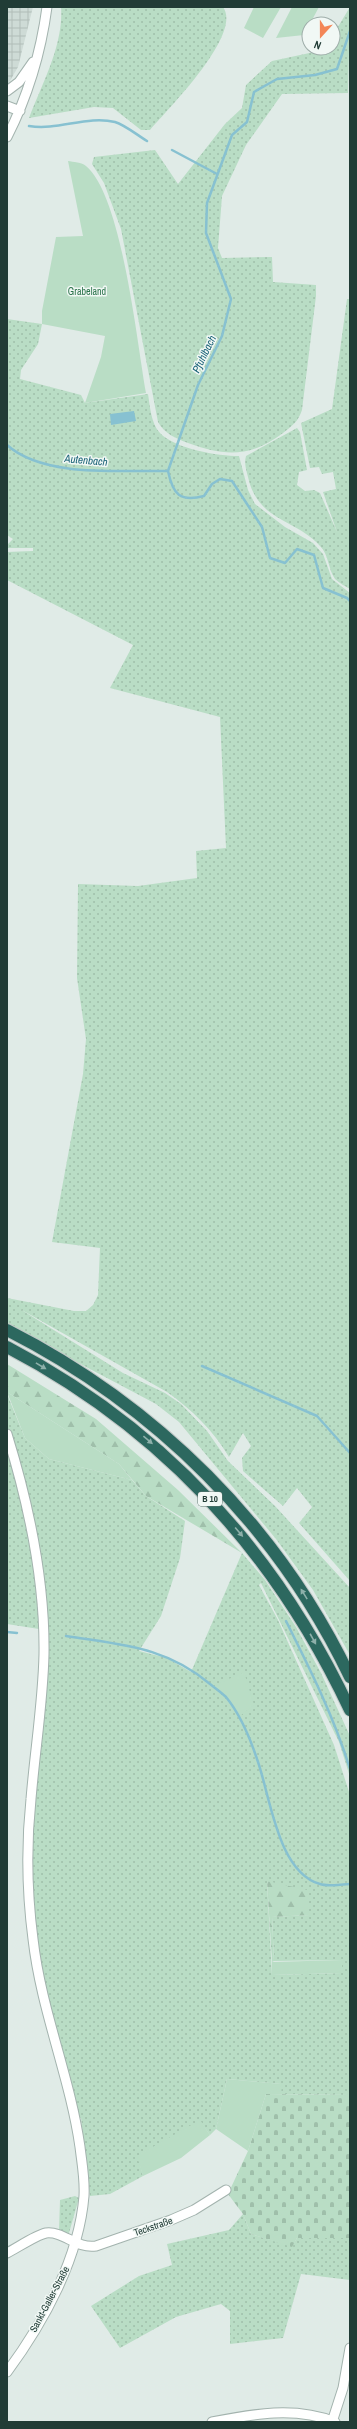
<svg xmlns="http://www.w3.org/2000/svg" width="357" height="2429" viewBox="0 0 357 2429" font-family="'Archivo Narrow',sans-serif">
<defs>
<pattern id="industrial-grid" width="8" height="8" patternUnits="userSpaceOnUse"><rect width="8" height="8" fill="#cedbd6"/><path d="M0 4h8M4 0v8" fill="none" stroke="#b1bdb8"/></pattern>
<pattern id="grass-dots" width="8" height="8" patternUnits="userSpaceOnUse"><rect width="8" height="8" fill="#b9ddc5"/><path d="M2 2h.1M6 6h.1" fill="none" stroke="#9fbfaa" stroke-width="1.8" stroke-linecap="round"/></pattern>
<pattern id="forest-firs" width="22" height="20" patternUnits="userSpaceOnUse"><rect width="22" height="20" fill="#b9ddc5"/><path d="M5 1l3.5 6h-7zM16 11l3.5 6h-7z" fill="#9fbfaa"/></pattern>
<pattern id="cemetery-stones" width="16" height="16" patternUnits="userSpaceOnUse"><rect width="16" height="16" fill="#b9ddc5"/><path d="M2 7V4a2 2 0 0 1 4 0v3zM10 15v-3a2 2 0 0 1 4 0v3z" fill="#9fbfaa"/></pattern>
</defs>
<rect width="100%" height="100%" fill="#e0ebe7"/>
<!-- industrial -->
<path fill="url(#industrial-grid)" d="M7,7H33L18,67L7,86Z"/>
<!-- grass -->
<path fill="url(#grass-dots)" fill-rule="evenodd" d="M61,7H223C243,34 168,109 150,130H141L113,108L94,107L29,118C42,84 64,44 61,7Z
M350,7L348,93L282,94L246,145L222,196L218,248L222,258L272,257L273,282L316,285V296L302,410C298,422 293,425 283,433C250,458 224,456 188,443C175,438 165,434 158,422L121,229L104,183L92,164L94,157L155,150L178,184L225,124L242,108L246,85L272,61L333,48V35Z
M347,299H350V589C345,586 339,583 335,579C328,569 329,555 320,546C295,518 258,522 248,477C246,469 244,463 246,456L297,428L300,432L307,470L299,472L297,485L305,491L314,490L320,493L337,532L323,492L336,489L333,472L322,474L319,467L310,468L301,423L332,409Z
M7,319L42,324L38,344L21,370L20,379L81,395L85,403L148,394C150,406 151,424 160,433C175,449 218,456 239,456L248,490L255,504L285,527L313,543L323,554L332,579L350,593V1581L299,1523L312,1507L297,1488L283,1506L243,1471L242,1458L251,1446L243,1433L229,1457C213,1430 192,1410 167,1392L20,1309L123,1373L165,1393L181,1404L207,1431L228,1461L275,1506L350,1588V1655L313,1590L276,1539L179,1422L156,1404L7,1325V1298L74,1311H86L93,1305L98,1295L100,1248L52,1242L83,1074L86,1039L77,978L78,884L138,886L197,878L196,851L226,848L220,717L110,688L133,645L7,580V552L33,551V548H7V545L13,539L7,535Z
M7,1394L25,1438L49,1459L132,1480L146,1496L185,1521L180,1558L161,1616L139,1651L167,1658L191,1672L242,1553L265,1580L296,1627L321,1673L350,1736V1777L339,1742L261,1583L259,1585L278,1620L334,1745L350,1795L349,2095L281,2094V2084L227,2079L216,2129L210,2135L200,2121L138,2156L143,2176L110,2194L90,2196L81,2118L76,2119L43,2000L28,1882L44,1637L35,1573L39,1629L7,1624ZM267,1881L309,1915L272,1917L274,1961L342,1960V1973L272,1975Z
M75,2196L79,2198L69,2233L59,2231L60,2200Z
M243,2214L251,2234L292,2246L297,2238H350V2280L301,2274L283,2338L230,2344V2311L221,2304L176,2317L120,2348L91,2306L139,2276L172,2265L167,2244L229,2230Z"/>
<!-- forest -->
<path fill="url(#forest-firs)" d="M7,1364L96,1419L178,1490L242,1553L146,1496L119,1464L7,1392Z
M267,1881L307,1890L309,1915L272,1917L274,1961L272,1962Z"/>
<!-- cemetery -->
<path fill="url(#cemetery-stones)" d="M266,2094L350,2095V2238H297L292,2247L251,2234L243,2214L228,2194L248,2151Z"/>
<!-- garden -->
<path fill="#b9ddc5" d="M254,7H281L263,38L244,28Z
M292,7H319L304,35L276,38Z
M68,161C73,162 82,162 86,166C122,196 137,343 146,393L85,403L101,357L105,336L42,324V311L56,237L83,236Z
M7,1392L119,1464L132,1480L49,1459L25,1438Z
M244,1672L254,1705L240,1716L218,1684Z
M342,1960V1973L272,1975V1962Z
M227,2079L282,2084L281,2094H266L248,2151L216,2129Z
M200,2120L210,2135L181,2158L143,2176L137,2156Z"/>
<!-- water -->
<path fill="#87c1d1" d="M134,411L136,421L111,425L110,414Z"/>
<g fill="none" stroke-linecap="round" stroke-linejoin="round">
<!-- stream -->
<path stroke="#87c1d1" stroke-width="2.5" d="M350,31L337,69L315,75L277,79L254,92L247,122L232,135L207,203L206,233L231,299L222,336L198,385L168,471C173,495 180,502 204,496L212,484L220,479L232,481L262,527L270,558L285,563L297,549L314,555L323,588L347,598L350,601
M29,126C58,131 87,115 115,122C125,125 137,135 147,141
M172,150L217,174
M7,445C44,478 121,470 168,471
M202,1366L317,1416L350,1453
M286,1621C310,1669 334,1717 350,1769
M7,1632L17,1633
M66,1636C121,1645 165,1646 210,1684C215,1688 221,1692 226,1697C240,1714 250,1738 257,1759C270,1794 277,1872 320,1884C328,1887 341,1884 350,1884"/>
<defs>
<path id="minor" d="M7,91L19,82L33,62
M7,106L20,111
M7,137C28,96 41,52 47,7
M7,1434C29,1505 45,1579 44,1654C43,1702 35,1750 31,1799C26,1846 27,1893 33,1939C41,2010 70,2077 80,2147C82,2164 85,2179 84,2196C79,2258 44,2322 7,2372
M7,2253C17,2248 36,2235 46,2233C64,2231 76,2249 96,2246L171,2220L194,2210L226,2190
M212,2422C253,2414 295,2406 335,2422
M332,2422L343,2388L350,2348"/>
<path id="highway" d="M7,1330C155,1405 278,1526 350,1677
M7,1347C164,1429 275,1551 350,1710"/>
</defs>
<!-- minor casing -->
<use href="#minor" stroke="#a3b3ae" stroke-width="11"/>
<!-- highway casing -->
<use href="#highway" stroke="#c1c8c7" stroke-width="14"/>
<!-- minor -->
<use href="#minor" stroke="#fff" stroke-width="9"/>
<!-- highway -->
<use href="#highway" stroke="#2c685f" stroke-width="12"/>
</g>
<!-- one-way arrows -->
<defs><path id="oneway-solid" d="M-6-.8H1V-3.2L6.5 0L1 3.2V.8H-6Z"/></defs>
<g fill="#8eb0aa">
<use href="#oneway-solid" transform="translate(41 1366) rotate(31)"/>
<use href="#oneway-solid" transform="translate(148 1440) rotate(40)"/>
<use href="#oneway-solid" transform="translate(239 1532) rotate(50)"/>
<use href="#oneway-solid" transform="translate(304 1594) rotate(-122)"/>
<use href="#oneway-solid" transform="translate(313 1639) rotate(61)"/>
</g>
<g text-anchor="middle" stroke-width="3" stroke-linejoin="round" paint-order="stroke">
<!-- shield labels -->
<rect fill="#f1f8f5" stroke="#5f746f" stroke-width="1" x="198" y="1492" width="24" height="14" rx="3"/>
<g font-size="9" font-weight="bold" fill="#213c36">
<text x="210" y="1502">B 10</text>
</g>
<!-- park labels -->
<g font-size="10" fill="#2b734b" stroke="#f1f8f5">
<text x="87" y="295">Grabeland</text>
</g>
<!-- street labels -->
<g font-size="10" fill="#213c36" stroke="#f1f8f5">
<text transform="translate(153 2226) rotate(-19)" y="4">Teckstraße</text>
<text transform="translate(49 2299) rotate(-62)" y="4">Sankt-Galler-Straße</text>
</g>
<!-- water labels -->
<g font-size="11" font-style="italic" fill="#1b6378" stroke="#f1f8f5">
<text transform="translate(204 354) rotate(-64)" y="4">Pfuhlbach</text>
<text transform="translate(86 460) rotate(5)" y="4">Autenbach</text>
</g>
</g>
<!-- border -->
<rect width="357" height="2429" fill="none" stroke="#213c36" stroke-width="16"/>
<!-- north arrow -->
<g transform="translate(321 36) rotate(201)"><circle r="19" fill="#f1f8f5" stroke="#9eada9"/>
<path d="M0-3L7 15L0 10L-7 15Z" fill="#f38657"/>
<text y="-6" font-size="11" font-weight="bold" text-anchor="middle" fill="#213c36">N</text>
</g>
</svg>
